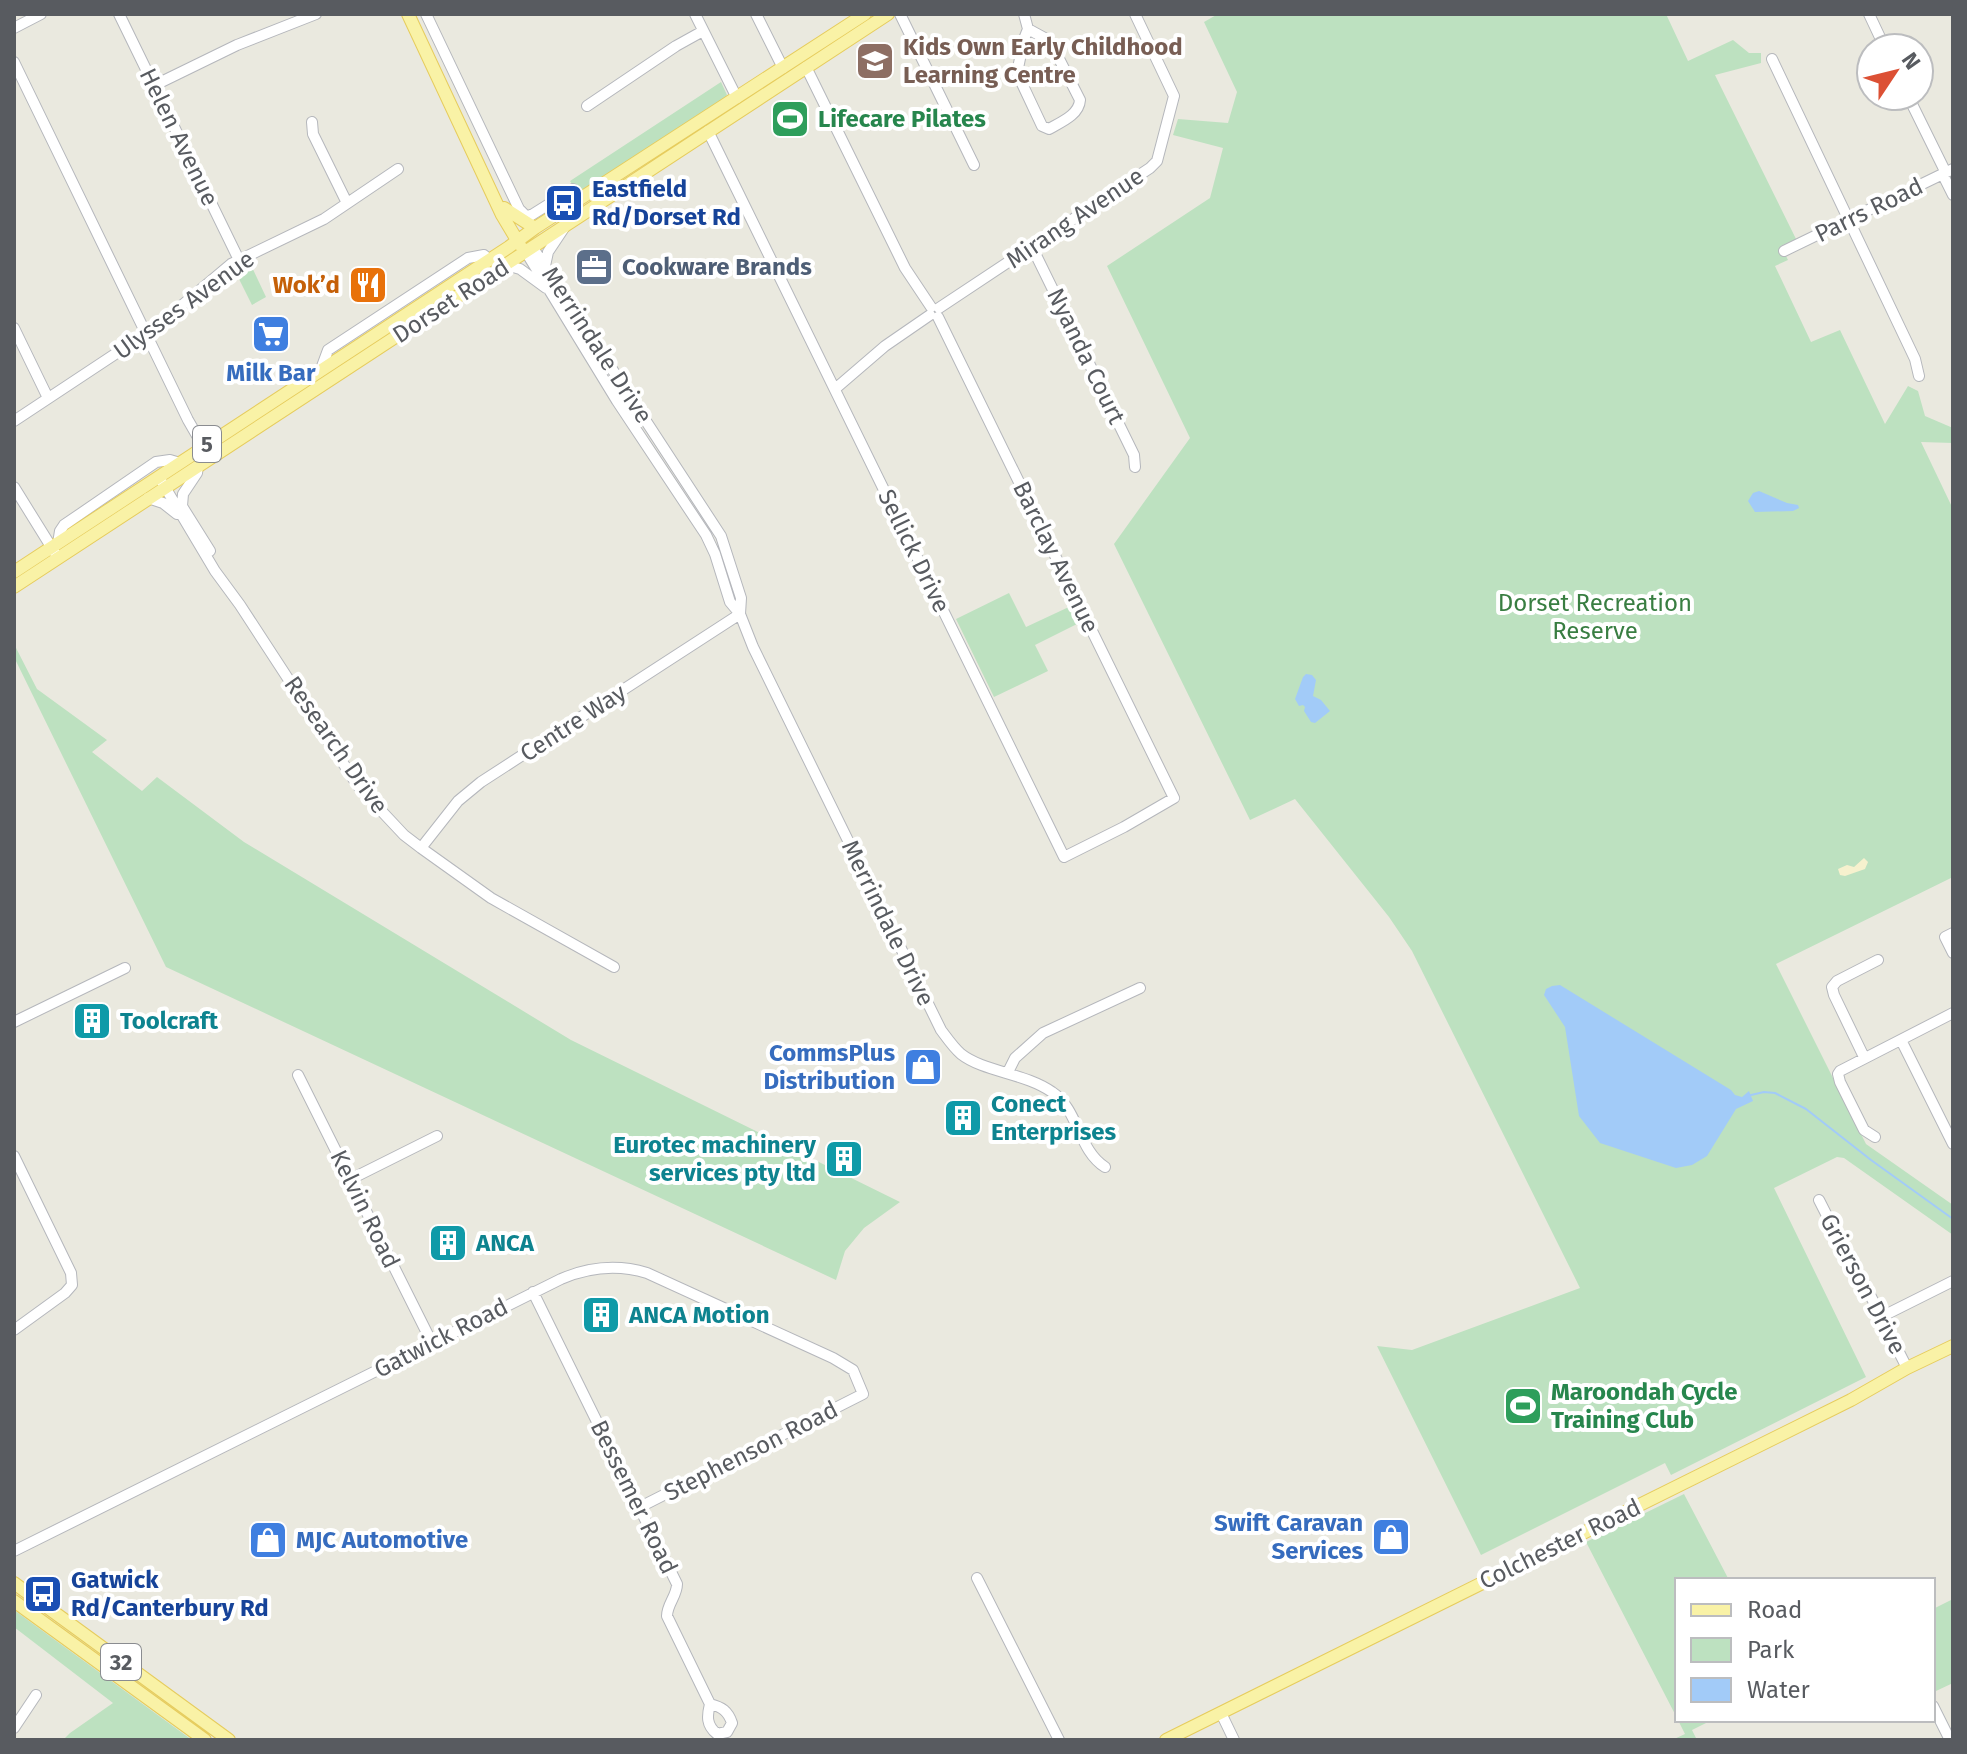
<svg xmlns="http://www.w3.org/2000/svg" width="1967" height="1754" viewBox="0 0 1967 1754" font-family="'Fira Sans',sans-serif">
<rect width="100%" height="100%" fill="#eae9df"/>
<!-- green -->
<path fill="#bde1c0" d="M1218,14H1666L1688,61L1733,40L1749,53H1761V63L1715,75L1796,239L1781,246L1788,260L1775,266L1811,342L1840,330L1885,424L1908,386L1918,391L1925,416L1953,428V443L1921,442L1953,509V877L1776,964L1866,1144L1953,1205V1235L1844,1158L1837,1157L1774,1188L1866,1377L1671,1475L1665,1463L1481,1555L1377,1346L1412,1350L1580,1288L1412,951L1389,917L1295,799L1250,820L1114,544L1190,438L1107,266L1210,198L1223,148L1173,135L1178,119L1228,123L1237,92L1204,22Z
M721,82L727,95L726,97L578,194L570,181Z
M250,263L266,297L252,305L235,271Z
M1009,593L1026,627L1071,606L1079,623L1035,645L1048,671L994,697L956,619Z
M14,644L37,689L107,740L92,752L142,791L157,777L244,842L571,1040L900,1202L864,1228L845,1251L836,1280L166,967L14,657Z
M1684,1494L1729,1580H1677V1718L1586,1542Z
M1953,1599V1683L1936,1691L1933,1684V1609Z
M14,1610L192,1740H63L70,1733L113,1703L14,1627Z
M1678,1720H1712L1692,1730L1697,1740H1672L1685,1734Z"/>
<!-- sand -->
<path fill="#f6f1ce" d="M1864,858L1868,862L1865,869L1845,876L1840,875L1838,869L1847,865L1854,867Z"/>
<!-- water -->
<path fill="#a2cbf8" d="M1759,491L1787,503L1798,505L1799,508L1793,511L1755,512L1748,501L1753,493Z
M1306,674L1312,675L1316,680L1313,696L1321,700L1330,711L1315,723L1311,722L1304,711L1305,707L1303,705L1299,706L1295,699L1303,677Z
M1560,985L1731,1090L1735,1095L1742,1097L1749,1091L1753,1101L1736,1109L1707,1156L1692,1165L1676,1168L1600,1143L1579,1116L1565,1027L1544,995L1546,989L1552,986Z"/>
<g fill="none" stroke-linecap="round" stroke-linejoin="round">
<!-- stream -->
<path stroke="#a2cbf8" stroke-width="2" d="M1751,1095L1764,1092L1775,1093L1806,1109L1871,1160L1953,1219"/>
<defs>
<path id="minor" d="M119,14L239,260
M426,14L519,209L525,215L530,216L573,189
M695,14L737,98
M756,14L783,68
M900,14L974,165
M1024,14L1028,29L1024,39L1017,73L1042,126L1049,129C1061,122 1079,115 1080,100L1050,41L1028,29
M1869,14L1885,48
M14,28L41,14
M1772,59L1915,359L1919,376
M14,62L188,420L207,453
M806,67L905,268L931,307
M155,85L237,45L316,14
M1908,96L1944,169V177L1953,195
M587,106L676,46L703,31
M312,122L313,134L347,203
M708,131L1064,857L1124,827L1174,798L938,317
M1032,247L1134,455L1135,467
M533,248L721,536L741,598L740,614
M1784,251L1953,169
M526,252L617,401L706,535L715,554L730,602L740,614L753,647L941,1030C947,1038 953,1047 961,1054C984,1072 1025,1073 1052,1092C1079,1110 1078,1150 1105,1167
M506,265L520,269L546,288
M545,266L548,252L564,228
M939,308L1150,168L1157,161L1174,96L1135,14
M14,328L48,398
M321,369L328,350L468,258L484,255L490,260
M835,389L885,346L930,315
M14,421L156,327L231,264L324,219L398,169
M162,482L215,571L240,605L358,786L404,835L421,848L491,898L614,967
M14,487L55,553
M148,498L163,503L177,514
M180,503L210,551
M182,506L183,494L197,473L198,466
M58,543L60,531L64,525L156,462L170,460L180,463
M421,848L458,801L481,782L740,614
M1953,933L1945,937L1953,953
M14,1022L125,968
M1901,1040L1953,1144
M1864,1057L1834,995L1832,987L1837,981L1878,960
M1008,1072L1015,1058L1043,1033L1140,988
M298,1075L432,1343
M1875,1137L1864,1130L1840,1082L1838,1074L1840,1071L1953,1013
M14,1156L71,1273L72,1285L65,1293L14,1330
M351,1179L437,1136
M1819,1200L1849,1259L1862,1279L1907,1368
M533,1292L677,1584C677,1596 667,1604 667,1616L710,1704C707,1716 706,1725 717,1734L727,1732L732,1723C728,1711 722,1707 710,1704
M1881,1317L1953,1281
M14,1551L561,1279C589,1267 617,1264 647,1273L833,1358L853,1370L863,1394L640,1507
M977,1578L1059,1740
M1933,1706L1950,1740
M1221,1713L1234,1740
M14,1728L36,1695"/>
<path id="major" d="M408,14L502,215L520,245
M504,208L535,228
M14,572L509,247L535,228L865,14
M14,587L888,14
M14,1583L229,1740
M14,1601L205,1740
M1166,1740L1851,1400L1907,1368L1953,1346"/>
</defs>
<!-- minor casing -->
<use href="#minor" stroke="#b5b7bc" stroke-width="12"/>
<!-- major casing -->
<use href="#major" stroke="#e6cc5d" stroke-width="14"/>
<!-- minor -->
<use href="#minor" stroke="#fff" stroke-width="10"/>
<!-- major -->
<use href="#major" stroke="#f9f2a6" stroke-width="12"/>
</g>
<!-- icons -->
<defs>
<symbol id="school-square" viewBox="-11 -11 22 22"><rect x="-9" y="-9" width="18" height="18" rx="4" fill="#8d6e63" stroke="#fff"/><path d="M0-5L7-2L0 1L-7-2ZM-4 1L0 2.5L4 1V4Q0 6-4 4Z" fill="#fff"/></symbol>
<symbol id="stadium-square" viewBox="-11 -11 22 22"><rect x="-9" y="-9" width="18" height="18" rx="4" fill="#2e9e5b" stroke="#fff"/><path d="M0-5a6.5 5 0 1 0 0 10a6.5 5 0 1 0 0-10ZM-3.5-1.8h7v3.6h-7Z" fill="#fff"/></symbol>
<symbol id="bus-square" viewBox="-11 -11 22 22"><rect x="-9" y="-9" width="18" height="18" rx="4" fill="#1a4fb4" stroke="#fff"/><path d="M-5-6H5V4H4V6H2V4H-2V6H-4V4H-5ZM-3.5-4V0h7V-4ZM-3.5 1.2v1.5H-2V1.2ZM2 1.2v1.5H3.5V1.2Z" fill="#fff"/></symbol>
<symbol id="office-square" viewBox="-11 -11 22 22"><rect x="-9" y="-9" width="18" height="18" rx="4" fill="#5c6f8a" stroke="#fff"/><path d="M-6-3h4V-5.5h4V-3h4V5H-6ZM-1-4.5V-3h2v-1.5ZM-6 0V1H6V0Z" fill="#fff"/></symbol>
<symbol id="restaurant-square" viewBox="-11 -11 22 22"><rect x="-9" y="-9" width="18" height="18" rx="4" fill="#e8710a" stroke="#fff"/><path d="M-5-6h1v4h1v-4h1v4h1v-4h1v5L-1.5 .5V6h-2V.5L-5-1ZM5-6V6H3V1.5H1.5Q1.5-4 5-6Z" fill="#fff"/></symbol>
<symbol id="supermarket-square" viewBox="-11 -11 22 22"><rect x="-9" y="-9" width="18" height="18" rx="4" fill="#3f7fe0" stroke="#fff"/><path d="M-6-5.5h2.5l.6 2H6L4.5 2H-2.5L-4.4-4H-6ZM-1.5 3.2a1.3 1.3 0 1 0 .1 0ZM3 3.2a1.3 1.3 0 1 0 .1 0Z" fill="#fff"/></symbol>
<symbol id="building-square" viewBox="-11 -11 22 22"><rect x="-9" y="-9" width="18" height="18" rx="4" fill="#0f9aa8" stroke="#fff"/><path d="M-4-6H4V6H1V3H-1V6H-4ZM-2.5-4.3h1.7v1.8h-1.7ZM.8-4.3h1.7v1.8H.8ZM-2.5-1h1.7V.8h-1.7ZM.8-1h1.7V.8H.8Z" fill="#fff"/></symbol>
<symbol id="shop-square" viewBox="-11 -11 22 22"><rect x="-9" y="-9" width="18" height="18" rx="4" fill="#3f7fe0" stroke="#fff"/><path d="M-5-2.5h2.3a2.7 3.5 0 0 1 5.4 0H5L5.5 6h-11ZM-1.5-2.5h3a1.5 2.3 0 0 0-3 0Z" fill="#fff"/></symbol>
</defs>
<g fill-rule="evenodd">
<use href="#school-square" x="853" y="39" width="44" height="44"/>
<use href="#stadium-square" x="768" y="97" width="44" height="44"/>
<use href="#bus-square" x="542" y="181" width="44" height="44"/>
<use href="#office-square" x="572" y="245" width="44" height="44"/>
<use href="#restaurant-square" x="346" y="263" width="44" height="44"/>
<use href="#supermarket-square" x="249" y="312" width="44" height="44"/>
<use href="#building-square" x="70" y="999" width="44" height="44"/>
<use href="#shop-square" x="901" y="1045" width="44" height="44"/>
<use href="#building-square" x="941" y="1096" width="44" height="44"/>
<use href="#building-square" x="822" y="1137" width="44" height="44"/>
<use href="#building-square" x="426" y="1221" width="44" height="44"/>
<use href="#building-square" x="579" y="1293" width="44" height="44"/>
<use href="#stadium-square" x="1501" y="1384" width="44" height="44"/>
<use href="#shop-square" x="1369" y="1515" width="44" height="44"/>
<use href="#shop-square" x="246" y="1518" width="44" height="44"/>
<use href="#bus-square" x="21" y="1572" width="44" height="44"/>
</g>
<g text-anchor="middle" stroke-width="8" stroke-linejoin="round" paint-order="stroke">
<!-- shield labels -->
<g fill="#fff" stroke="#8a8c90" stroke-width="2">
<rect x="193" y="426" width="28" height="36" rx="6"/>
<rect x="101" y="1644" width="40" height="36" rx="6"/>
</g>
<g font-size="22" font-weight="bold" fill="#585b60">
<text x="207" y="452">5</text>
<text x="121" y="1670">32</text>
</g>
<!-- education labels -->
<g font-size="24" font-weight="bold" fill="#785e54" stroke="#fff" text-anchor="start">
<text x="903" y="55">Kids Own Early Childhood<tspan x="903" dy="28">Learning Centre</tspan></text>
</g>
<!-- leisure labels -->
<g font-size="24" font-weight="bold" fill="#27864d" stroke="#fff" text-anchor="start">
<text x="818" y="127">Lifecare Pilates</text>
<text x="1551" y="1400">Maroondah Cycle<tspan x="1551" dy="28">Training Club</tspan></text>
</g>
<!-- street labels -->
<g font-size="24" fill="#585b60" stroke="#fff">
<text transform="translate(179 137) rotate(64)" y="8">Helen Avenue</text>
<text transform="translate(1869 210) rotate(-26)" y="8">Parrs Road</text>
<text transform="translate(1075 218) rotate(-34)" y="8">Mirang Avenue</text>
<text transform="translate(451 301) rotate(-33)" y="8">Dorset Road</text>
<text transform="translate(184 305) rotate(-36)" y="8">Ulysses Avenue</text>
<text transform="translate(597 345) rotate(57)" y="8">Merrindale Drive</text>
<text transform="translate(1086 356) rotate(64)" y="8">Nyanda Court</text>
<text transform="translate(914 551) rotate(64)" y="8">Sellick Drive</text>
<text transform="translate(1056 557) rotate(64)" y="8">Barclay Avenue</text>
<text transform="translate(573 723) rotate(-33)" y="8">Centre Way</text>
<text transform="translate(336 745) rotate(55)" y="8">Research Drive</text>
<text transform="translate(888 923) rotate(64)" y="8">Merrindale Drive</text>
<text transform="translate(365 1209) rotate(64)" y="8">Kelvin Road</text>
<text transform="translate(1863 1284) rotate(62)" y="8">Grierson Drive</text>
<text transform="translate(441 1338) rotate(-27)" y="8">Gatwick Road</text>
<text transform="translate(751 1451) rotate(-27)" y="8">Stephenson Road</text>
<text transform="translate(634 1497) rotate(64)" y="8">Bessemer Road</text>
<text transform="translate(1560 1544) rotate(-26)" y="8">Colchester Road</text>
</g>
<!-- transit labels -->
<g font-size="24" font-weight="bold" fill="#164399" stroke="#fff" text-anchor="start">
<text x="592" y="197">Eastfield<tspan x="592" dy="28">Rd/Dorset Rd</tspan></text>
<text x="71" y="1588">Gatwick<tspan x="71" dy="28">Rd/Canterbury Rd</tspan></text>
</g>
<!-- service labels -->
<g font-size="24" font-weight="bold" fill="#4e5e75" stroke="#fff" text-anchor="start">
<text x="622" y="275">Cookware Brands</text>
</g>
<!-- food labels -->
<g font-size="24" font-weight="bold" fill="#c56008" stroke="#fff" text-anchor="end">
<text x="340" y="293">Wok’d</text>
</g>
<!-- shop labels -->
<g font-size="24" font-weight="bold" fill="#366cbe" stroke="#fff" text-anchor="end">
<text x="271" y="381" text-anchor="middle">Milk Bar</text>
<text x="895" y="1061">CommsPlus<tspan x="895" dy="28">Distribution</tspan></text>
<text x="1363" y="1531">Swift Caravan<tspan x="1363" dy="28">Services</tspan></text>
<text x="296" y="1548" text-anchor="start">MJC Automotive</text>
</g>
<!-- park labels -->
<g font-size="24" fill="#397e42" stroke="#fff">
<text x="1595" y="611">Dorset Recreation<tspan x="1595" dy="28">Reserve</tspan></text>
</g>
<!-- culture labels -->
<g font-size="24" font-weight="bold" fill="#0d838f" stroke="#fff" text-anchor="start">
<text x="120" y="1029">Toolcraft</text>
<text x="991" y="1112">Conect<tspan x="991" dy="28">Enterprises</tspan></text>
<text x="816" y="1153" text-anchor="end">Eurotec machinery<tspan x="816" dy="28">services pty ltd</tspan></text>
<text x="476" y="1251">ANCA</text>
<text x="629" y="1323">ANCA Motion</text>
</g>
</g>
<!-- border -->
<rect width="1967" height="1754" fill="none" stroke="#585b60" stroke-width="32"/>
<!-- legend -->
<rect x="1675" y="1578" width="260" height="144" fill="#ffffff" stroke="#bcbdbf" stroke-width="2"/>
<rect x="1691" y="1604" width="40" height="12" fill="#f9f2a6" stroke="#bcbdbf" stroke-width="2"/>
<text x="1747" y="1618" font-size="24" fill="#585b60">Road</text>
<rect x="1691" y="1638" width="40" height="24" fill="#bde1c0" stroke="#bcbdbf" stroke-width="2"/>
<text x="1747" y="1658" font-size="24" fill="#585b60">Park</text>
<rect x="1691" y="1678" width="40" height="24" fill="#a2cbf8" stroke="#bcbdbf" stroke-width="2"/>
<text x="1747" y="1698" font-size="24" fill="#585b60">Water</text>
<!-- north arrow -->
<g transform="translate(1895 72) rotate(55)"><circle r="38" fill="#ffffff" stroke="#bcbdbf" stroke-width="2"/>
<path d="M0-6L14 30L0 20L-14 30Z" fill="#dc5034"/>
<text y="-12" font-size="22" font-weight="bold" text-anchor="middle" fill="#585b60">N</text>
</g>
</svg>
